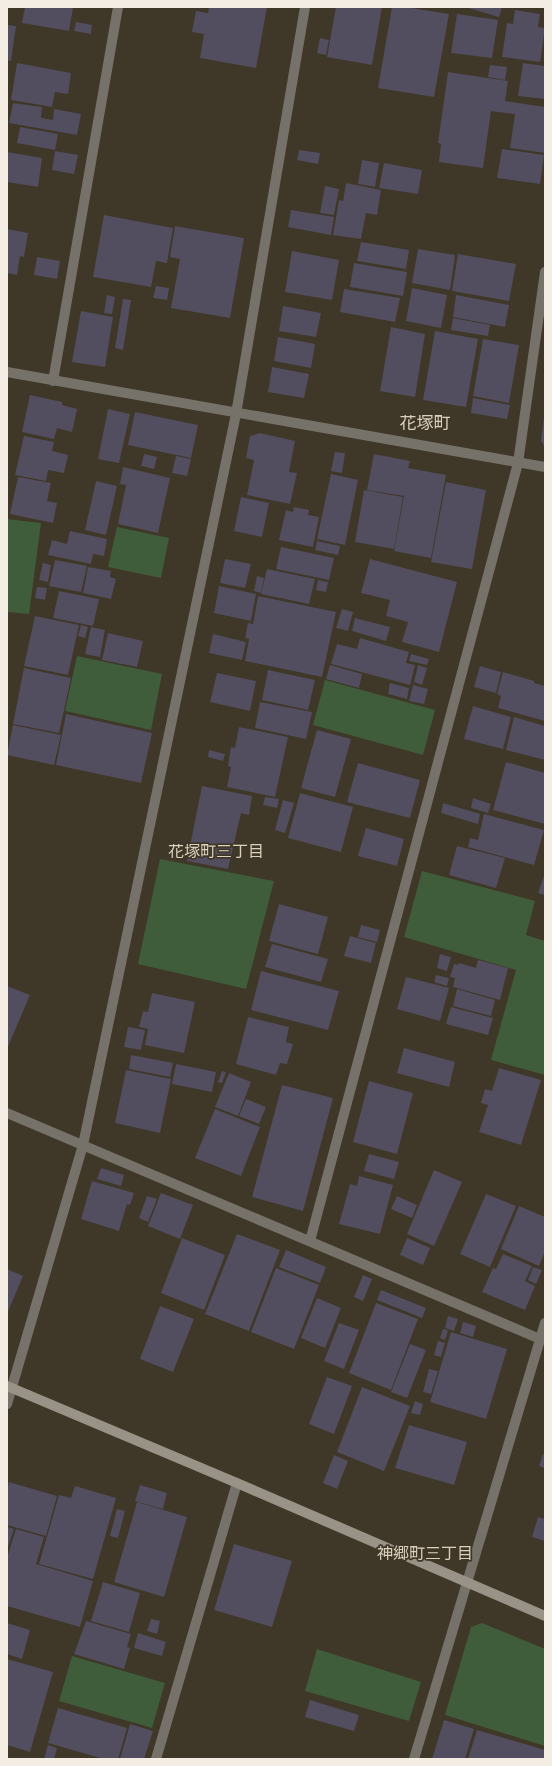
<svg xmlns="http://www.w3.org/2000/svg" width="552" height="1766" viewBox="0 0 552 1766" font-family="Mulish,'Noto Sans JP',sans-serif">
<rect width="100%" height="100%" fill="#3f3727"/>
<!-- green -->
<path fill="#3f5d3b" d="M7,519L41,523L29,614L7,612Z
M117,527L169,538L161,578L108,567Z
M77,656L162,674L151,730L65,711Z
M325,680L435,710L423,755L313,725Z
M160,859L274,881L246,989L138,964Z
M422,871L535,901L526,935L545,941V1075L491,1060L516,970L404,937Z
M482,1623L545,1649V1746L445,1715L471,1627Z
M317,1649L421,1682L409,1721L305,1691Z
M72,1656L165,1683L152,1728L59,1701Z"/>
<!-- building -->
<path fill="#524d5f" d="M25,7L73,8L69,31L22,23Z
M209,7H267L256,68L200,58L204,34L192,32L196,11L208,13Z
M336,7H382L372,65L327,57Z
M392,7H405L449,14L434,97L378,88Z
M465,7H502L499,17Z
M515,10L540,14L538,27L545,28L540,62L502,57L507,23L513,24Z
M457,14L498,20L492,58L451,53Z
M76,22L92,25L91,34L74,31Z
M7,25L16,26L11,61L7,60Z
M320,38L329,40L326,55L317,53Z
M17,63L71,73L68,94L55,92L52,107L11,100Z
M523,63L545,66V99L518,96Z
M490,65L507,67L505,80L488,77Z
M448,72L508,81L505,101L545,107V153L510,148L515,114L491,111L483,168L439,162L441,144L438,143Z
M13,103L42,107L41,118L53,120L54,109L81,114L77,135L9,123Z
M20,127L58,134L55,150L17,143Z
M502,149L544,155L540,184L497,178Z
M299,150L320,153L318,164L297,160Z
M55,151L78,155L74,174L52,170Z
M7,152L42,158L38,187L7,182Z
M362,160L379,163L375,187L358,184Z
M384,163L422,170L418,194L379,188Z
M346,183L381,190L377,215L366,213L361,239L333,235L339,200L343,201Z
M325,186L339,189L334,215L320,213Z
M291,210L334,217L331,235L288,227Z
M104,215L173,228L167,263L156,261L151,287L93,277Z
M175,226L244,238L230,318L171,308L180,259L170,257Z
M7,229L28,233L24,257L20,256L17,275L7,273Z
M361,242L409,250L406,269L357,261Z
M418,249L455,255L450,290L412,283Z
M292,251L339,260L332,300L285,292Z
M458,254L516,264L509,301L452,291Z
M37,257L60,261L57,279L34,275Z
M354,263L407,272L403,296L350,287Z
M156,286L169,288L167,300L153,298Z
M412,288L447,295L441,328L406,321Z
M344,289L400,298L395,322L340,312Z
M107,295L115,297L112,314L104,313Z
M456,295L509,305L505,327L453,317Z
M123,299L131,300L123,350L115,348Z
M283,306L321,313L316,337L279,331Z
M81,311L113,317L105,367L72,362Z
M453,318L490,325L488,336L451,330Z
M391,327L425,334L415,397L380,391Z
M435,331L478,339L466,407L423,400Z
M278,337L315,344L311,368L274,361Z
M483,339L519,345L509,403L473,396Z
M272,367L309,374L304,398L268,392Z
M30,395L62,402V405L77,409L72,432L57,428L54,439L22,432Z
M473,398L510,405L507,419L471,413Z
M108,409L130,414L119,463L98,459Z
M135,412L198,425L191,458L128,445Z
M544,418L545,419V447L541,441Z
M260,433L295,441L289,472L297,473L290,504L247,495L254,460L246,458L250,436Z
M24,436L54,442L52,451L68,455L64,473L48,470L46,481L15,475Z
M335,452L345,453L342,473L331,471Z
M144,454L157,457L154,469L141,466Z
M374,454L410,461L408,468L446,475L431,558L394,551L404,496L367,490Z
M176,456L191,459L187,476L172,473Z
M123,467L170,478L158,533L118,524L126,485L120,484Z
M331,474L358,480L345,545L317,539Z
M18,477L51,483L47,501L57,503L53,523L10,514Z
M96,481L117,486L106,535L85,530Z
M446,482L486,490L472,569L431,562Z
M364,490L403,497L394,549L355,542Z
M241,497L269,503L262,537L234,531Z
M294,507L309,510L308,515L319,517L313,547L279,540L286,510L293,512Z
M70,531L107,539L104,556L93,554L91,564L48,555L52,540L67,544Z
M317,541L340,546L338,555L315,550Z
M281,547L334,558L329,580L276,569Z
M225,559L251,564L245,588L220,583Z
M370,559L457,582L439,652L402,642L408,622L386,616L390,600L361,593Z
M55,560L87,566L81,592L49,586Z
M43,563L51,565L48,582L39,580Z
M88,567L111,571L110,577L116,579L111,599L83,593Z
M267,569L315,579L309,604L261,594Z
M257,576L264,578L261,593L254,591Z
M318,580L328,582L326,592L316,590Z
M219,586L256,594L251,621L214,613Z
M37,587L47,588L45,600L35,598Z
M59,591L99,599L93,626L53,618Z
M258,596L336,612L322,677L245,661L249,639L245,638L248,623L253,624Z
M342,609L353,612L348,631L336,628Z
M35,616L79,625L68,675L24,666Z
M355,618L390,627L386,641L352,631Z
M81,625L88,627L85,638L78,636Z
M91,627L105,630L100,657L85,654Z
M108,633L143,641L137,667L102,660Z
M213,634L246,642L242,660L209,653Z
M360,638L409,652L406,663L415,665L410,685L331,664L337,644L357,649Z
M411,654L429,659L427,665L409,661Z
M330,665L362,674L359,688L326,679Z
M418,665L427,668L422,685L414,682Z
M480,666L501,672L496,693L474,687Z
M24,668L71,678L59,733L13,724Z
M268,670L315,680L308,710L262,700Z
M503,672L534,681V683L545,686V721L498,708L501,696L497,694Z
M217,673L256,681L250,711L210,702Z
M390,683L409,688L407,699L388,694Z
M413,685L428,689L424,704L409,701Z
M260,702L312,712L306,739L255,728Z
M473,706L511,717L503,749L464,739Z
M66,714L152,733L141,783L56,765Z
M514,717L545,726V760L506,750Z
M13,725L61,735L54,765L7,755Z
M239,727L288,737L275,797L227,787L231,767L228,766L231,747L235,748Z
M317,730L351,739L335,797L301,788Z
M209,750L225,754L223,761L208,757Z
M506,762L545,773V824L493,810Z
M358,763L420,780L410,818L347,802Z
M202,786L252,796L249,815L241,813L228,869L187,861Z
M300,793L353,807L341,852L288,838Z
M265,797L279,799L277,808L263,805Z
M473,798L491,804L488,813L471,808Z
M283,800L294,803L285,833L275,830Z
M443,803L480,814L478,824L441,813Z
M484,814L544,830L534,865L468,847L470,838L478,840Z
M366,828L404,839L397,866L358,856Z
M457,846L505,858L496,888L449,875Z
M545,873V895L538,893Z
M279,904L328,917L318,954L269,941Z
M361,925L380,930L377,942L358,937Z
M350,936L376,943L371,963L344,956Z
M272,944L328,959L321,982L265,967Z
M440,954L451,957L447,971L437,968Z
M478,960L508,968L500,1000L453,987L455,978L450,977L454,964L458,965L459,963L476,968Z
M261,971L339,991L328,1030L251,1010Z
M436,975L449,978L447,986L434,982Z
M406,977L449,988L440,1021L397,1009Z
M7,986L30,995L7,1049Z
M457,989L495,1000L491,1016L453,1006Z
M152,993L195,1002L184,1053L145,1045L148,1029L139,1027L143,1011L148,1012Z
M451,1007L493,1018L488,1035L446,1024Z
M248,1017L289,1027L286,1042L293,1044L287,1064L280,1063L276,1075L236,1064Z
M128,1027L145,1030L141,1050L124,1047Z
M404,1048L455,1062L449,1087L397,1073Z
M131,1055L173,1063L170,1077L129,1069Z
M176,1064L216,1072L212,1092L172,1084Z
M499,1068L541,1080L521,1145L479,1132L488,1105L481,1103L485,1089L492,1091Z
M126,1070L171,1079L160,1133L115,1123Z
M222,1071L226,1072L222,1083L218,1082Z
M229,1073L251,1082L238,1116L215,1107Z
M369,1081L413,1093L397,1154L353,1142Z
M282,1085L333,1098L303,1211L252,1197Z
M246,1099L266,1107L259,1124L239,1116Z
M215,1109L260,1127L241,1176L195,1158Z
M369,1154L399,1162L394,1179L364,1171Z
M101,1168L124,1175L121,1186L97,1179Z
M434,1170L462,1182L434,1246L407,1234Z
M359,1176L393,1185L380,1234L339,1224L350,1184L357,1186Z
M92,1181L134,1193L130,1205L127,1204L119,1231L81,1219Z
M161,1193L193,1205L180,1239L148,1226Z
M486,1194L516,1206L490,1267L460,1254Z
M147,1196L157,1199L148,1222L139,1218Z
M397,1196L417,1205L412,1218L391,1209Z
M519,1206L545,1217V1251L539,1266L501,1249Z
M237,1234L280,1250L249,1331L205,1314Z
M182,1238L225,1255L204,1310L161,1293Z
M407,1238L430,1248L423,1265L400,1255Z
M286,1250L326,1267L320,1283L279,1267Z
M503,1254L532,1266L525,1281L535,1286L525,1310L482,1292L493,1268L496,1269Z
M533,1267L542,1270L536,1284L528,1280Z
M276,1268L319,1285L294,1349L251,1332Z
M7,1269L23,1276L7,1314Z
M363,1275L372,1279L363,1301L354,1297Z
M381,1290L426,1308L422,1318L377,1300Z
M317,1298L341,1308L325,1348L301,1338Z
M376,1303L418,1319L391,1390L349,1373Z
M160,1306L194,1319L173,1372L140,1359Z
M448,1316L458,1319L454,1331L445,1328Z
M463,1322L476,1326L473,1337L460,1333Z
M339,1323L359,1330L344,1369L324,1361Z
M443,1329L448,1330L445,1340L440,1338Z
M451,1332L507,1349L486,1419L430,1402Z
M438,1341L445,1343L441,1357L434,1355Z
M410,1344L426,1350L407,1398L391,1392Z
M429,1369L438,1371L431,1394L423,1392Z
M327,1377L352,1386L334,1434L309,1424Z
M362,1387L410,1406L384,1471L337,1452Z
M415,1401L423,1404L420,1415L411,1413Z
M409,1425L467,1442L454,1485L395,1468Z
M543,1454L545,1455V1468L539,1466Z
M334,1455L348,1461L337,1489L323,1483Z
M9,1482L57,1496L46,1536L7,1525V1490Z
M140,1485L167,1493L163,1509L135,1501Z
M75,1486L116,1498L93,1579L39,1564L59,1495L71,1498Z
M137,1502L187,1517L164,1597L114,1582Z
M117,1509L125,1511L118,1538L110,1536Z
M538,1517L545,1519V1541L532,1537Z
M7,1527L14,1529L7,1550Z
M16,1529L44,1537L36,1564L93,1581L80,1627L7,1606V1558Z
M234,1544L292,1561L272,1627L214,1610Z
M103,1582L140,1593L129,1632L91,1621Z
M151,1619L160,1621L157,1634L147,1631Z
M86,1621L131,1634L127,1647L130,1648L124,1669L74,1654Z
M7,1623L30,1630L22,1659L7,1654Z
M138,1633L166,1642L162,1656L134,1648Z
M7,1659L53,1672L30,1752L7,1745Z
M310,1700L359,1715L354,1731L305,1717Z
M58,1708L127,1728L118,1759H104L48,1743Z
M444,1720L474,1729L465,1759H432Z
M130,1724L153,1731L144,1759H120Z
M477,1730L545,1750V1759H468Z
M48,1745L57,1748L54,1759H44Z"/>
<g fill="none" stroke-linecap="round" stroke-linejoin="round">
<!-- street -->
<path stroke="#76726a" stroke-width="10" d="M7,372L545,467
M53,381L118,7
M7,1113L540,1339
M310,1241L518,463L545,272
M7,1404L83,1145L236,414L305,7
M156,1759L237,1483
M414,1759L545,1323"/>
<!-- secondary -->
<path stroke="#999286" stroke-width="10" d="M7,1386L237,1483L545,1616"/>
</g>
<g text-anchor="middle" stroke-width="3.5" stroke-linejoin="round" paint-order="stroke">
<!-- neighbourhood labels -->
<g font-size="16" fill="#dad0bc" stroke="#3f3727">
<text x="216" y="857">花塚町三丁目</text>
<text x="425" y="1559">神郷町三丁目</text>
</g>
<!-- quarter labels -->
<g font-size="17" fill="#dad0bc" stroke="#3f3727">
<text x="425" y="429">花塚町</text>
</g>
</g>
<!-- border -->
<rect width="552" height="1766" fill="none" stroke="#f3ede3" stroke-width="16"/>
</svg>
